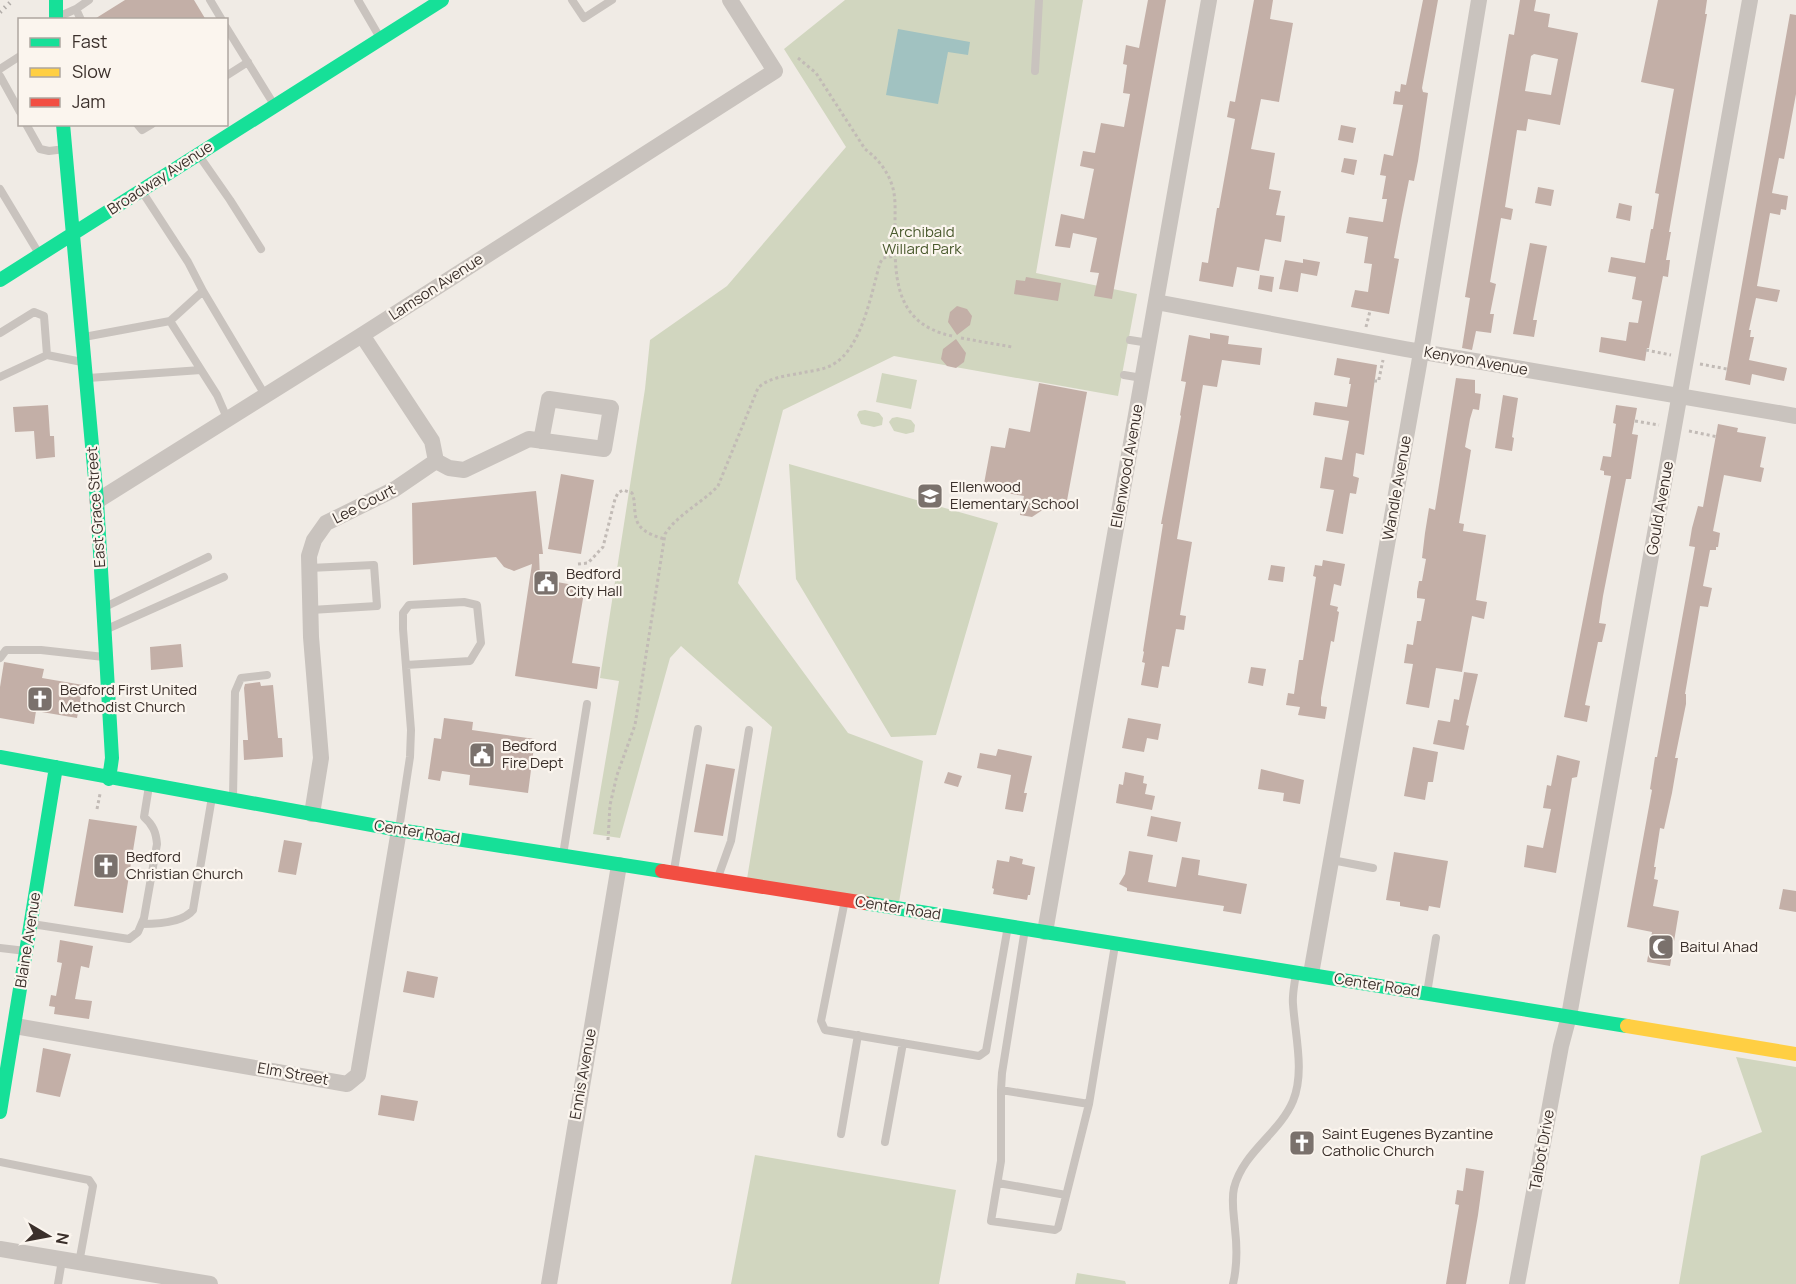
<svg xmlns="http://www.w3.org/2000/svg" width="1796" height="1284" viewBox="0 0 1796 1284" font-family="Manrope,sans-serif">
<rect width="100%" height="100%" fill="#f0ebe5"/>
<!-- green -->
<path fill="#d1d6bf" d="M845,0H1083L1036,273L1137,294L1118,396L894,356L783,410L738,583L848,733L923,761L898,908L746,885L772,727L681,646L670,658L620,838L593,834L619,681L600,678L645,389L650,340L727,286L846,147L784,49Z
M882,373L917,380L911,409L876,402Z
M865,410L879,413L883,418L882,425L874,427L861,424L857,415L859,411Z
M897,417L911,420L915,425L914,432L906,434L894,431L889,422L892,418Z
M789,464L998,523L936,735L891,737L796,579Z
M1736,1057L1796,1067V1284H1679L1701,1156L1762,1132Z
M755,1155L956,1190L939,1284H731Z
M1077,1273L1125,1281L1126,1284H1075Z"/>
<!-- water -->
<path fill="#a1c2c1" d="M898,29L970,42L968,55L948,52L938,104L886,95Z"/>
<!-- building -->
<path fill="#c3afa7" fill-rule="evenodd" d="M125,0H194L206,20H93Z
M1148,0H1166L1112,299L1094,296L1099,273L1090,272L1097,238L1073,233L1070,248L1055,246L1061,214L1084,219L1094,169L1080,166L1083,151L1095,153L1101,123L1124,127L1130,94L1123,93L1127,65L1123,64L1126,45L1139,48Z
M1254,0H1273L1270,19L1293,23L1279,102L1261,99L1251,149L1275,153L1269,189L1281,191L1276,215L1285,216L1281,242L1265,239L1259,271L1237,267L1233,287L1199,281L1202,262L1208,263L1217,208H1219L1235,119L1227,117L1230,101L1235,102Z
M1423,0H1438L1422,88L1423,92L1428,93L1418,161L1414,181L1409,180L1402,215L1394,258L1399,259L1389,314L1351,307L1355,290L1368,292L1372,264L1364,263L1368,237L1346,233L1349,217L1383,222L1387,199H1382L1386,176L1380,175L1384,154L1393,156L1403,105L1393,104L1395,91L1400,92L1401,84L1406,85Z
M1520,0H1536L1534,11L1550,14L1548,27L1578,33L1560,125L1528,119L1526,131L1517,130L1505,207L1513,209L1511,220L1501,218L1490,282L1496,284L1490,314H1494L1491,333L1476,331L1472,350L1462,348L1470,298L1465,297L1509,34L1514,35ZM1534,54L1558,59L1551,95L1525,91L1531,56Z
M1658,0H1707L1705,14H1707L1669,232H1671L1666,260H1670L1668,277L1663,276L1649,348H1647L1645,361L1599,352L1601,337L1626,341L1629,322L1638,323L1642,301L1632,299L1636,277L1608,272L1611,257L1645,263L1651,229H1653L1659,194L1655,193L1674,89L1641,82Z
M1790,14L1796,15V94L1784,159L1779,158L1772,193L1788,196L1786,210L1781,209L1780,215L1770,213L1757,286L1780,290L1777,302L1756,298L1749,330H1751L1750,337H1754L1749,360L1787,368L1784,381L1752,374L1750,385L1725,380Z
M1341,125L1356,128L1353,143L1338,140Z
M1344,158L1357,160L1354,175L1341,172Z
M1538,187L1554,190L1551,206L1535,203Z
M1619,203L1632,206L1630,221L1616,218Z
M1530,243L1547,246L1533,320H1537L1534,337L1513,334Z
M1303,259L1320,262L1317,276L1301,273L1298,292L1279,289L1285,260L1303,263Z
M1260,275L1274,277L1272,292L1258,289Z
M1026,277L1061,283L1058,301L1014,294L1016,280L1025,281Z
M957,306L967,309L972,316L970,325L957,335L948,322L950,312Z
M1210,333L1229,336L1228,344L1262,348L1260,365L1222,360L1217,387L1203,385L1177,539L1192,542L1180,615L1186,616L1184,630L1176,629L1169,667L1162,666L1158,688L1141,685L1145,663L1142,662L1144,652L1143,651L1163,524H1161L1181,416L1180,415L1186,382L1181,381L1189,335L1210,339Z
M956,339L966,353L964,362L956,368L947,366L941,359L943,349Z
M1337,358L1377,365L1364,455L1356,453L1353,476L1359,478L1356,494L1350,493L1343,534L1326,531L1334,490L1320,488L1325,457L1342,460L1349,421L1313,415L1315,402L1347,407L1351,384H1349L1350,378L1334,375Z
M1456,378L1475,380V393L1481,394L1479,410L1473,409L1470,419L1465,447L1471,450L1459,523L1464,524L1463,531L1486,535L1476,600L1487,602L1484,619L1472,616L1462,672L1436,668L1429,708L1406,704L1413,664L1404,663L1407,644L1413,645L1417,621H1421L1425,599L1417,598V592L1419,581H1422L1426,559L1422,558L1425,533L1429,508L1435,510Z
M1039,383L1087,392L1066,506L1057,511L1044,509L1032,517L1020,515L1024,496L983,489L991,446L1005,448L1009,428L1030,432Z
M1503,395L1518,398L1512,437L1514,438L1512,451L1495,448Z
M48,405L50,436H54L55,457L36,459L34,431L15,432L13,407Z
M1616,405L1637,408L1632,434L1638,435L1631,479H1626L1603,596L1599,623L1606,624L1602,642H1598L1585,705L1590,706L1587,722L1564,717L1611,476L1604,475V471L1600,470L1603,456L1611,457L1616,424L1613,423Z
M1718,424L1738,428L1737,432L1766,437L1760,467L1764,468L1761,482L1724,475L1720,495L1713,531L1720,533L1718,547H1716V550H1710L1703,586L1712,588L1708,607L1700,606L1685,694H1686V704L1675,758H1678L1672,793L1664,829L1660,828L1654,867H1656L1654,879L1658,880L1653,906L1679,911L1670,966L1647,962L1652,932L1627,927L1652,790L1650,789L1655,757H1657L1695,547L1689,546L1692,528L1698,506L1703,507Z
M561,474L594,480L581,554L548,549Z
M536,491L543,554H539L540,579L585,587L572,663L600,667L597,689L515,676L532,564L514,571L504,567L496,557L413,565L412,503Z
M1323,560L1345,564L1341,586L1334,584L1330,605L1338,607L1337,611L1339,612L1334,642L1331,641L1321,698V706L1327,707L1325,719L1298,715L1300,707L1286,705L1288,693L1294,694L1299,660H1303L1316,577L1313,576L1315,565L1322,566Z
M1271,565L1285,567L1283,582L1268,580Z
M181,644L183,667L151,670L150,647Z
M4,662L44,669L42,678L83,685L77,718L36,711L34,724L0,718V687Z
M1251,667L1266,669L1263,686L1248,683Z
M1464,672L1478,674L1466,725L1469,726L1464,750L1433,744L1438,720L1450,722L1454,699L1459,700Z
M260,682L261,686L273,685L278,738H282L283,757L244,760L243,740H248L244,688L245,684Z
M444,718L473,722L472,730L535,739L528,793L469,785L470,775L442,771L440,781L428,779L434,738L441,739Z
M1128,718L1161,724L1158,740L1147,738L1144,752L1122,748Z
M1413,747L1438,752L1433,782H1428L1425,800L1404,796Z
M998,749L1032,756L1024,793H1027L1023,812L1005,809L1011,775L977,768L980,753L996,756Z
M1557,755L1580,761L1577,777L1572,778L1556,873L1524,867L1527,845L1543,848L1551,809L1543,808L1547,785L1551,786Z
M706,764L735,769L723,836L694,832Z
M1261,769L1304,780L1300,804L1283,801L1284,793L1258,789Z
M948,772L962,776L958,787L944,783Z
M1125,772L1144,776L1143,783L1147,784L1145,794L1155,796L1152,810L1116,803L1119,784L1123,785Z
M1151,816L1181,822L1177,842L1147,836Z
M89,819L137,826L123,913L74,906Z
M284,840L302,843L296,875L278,872Z
M1129,851L1153,855L1148,882L1176,887L1182,857L1200,860L1198,875L1247,884L1241,914L1223,911L1224,906L1127,891V888L1119,884L1125,874Z
M1394,852L1448,861L1440,908L1429,906L1428,911L1400,906V902L1386,900Z
M1010,856L1023,859L1022,864L1035,867L1030,895H1028L1027,900L993,894L994,889L992,888L997,860L1009,862Z
M1783,889L1796,891V912L1779,909Z
M60,940L93,946L89,968L81,966L75,999L92,1001L89,1019L54,1014L55,1007L49,1006L51,995L56,996L62,963L57,962Z
M407,971L438,977L434,998L403,992Z
M43,1048L71,1054L60,1097L36,1092Z
M381,1095L418,1101L414,1121L378,1115Z
M1466,1168L1484,1171L1478,1215L1466,1284H1446L1459,1205L1455,1204L1457,1190L1463,1191Z"/>
<g fill="none" stroke-linecap="round" stroke-linejoin="round">
<!-- path -->
<path stroke="#c2bbb6" stroke-width="3" stroke-dasharray="3 3" stroke-linecap="butt" d="M798,58L816,73L865,149C877,158 887,170 892,185C896,197 895,210 895,222C895,272 891,323 952,336
M1366,327L1370,311
M961,338L1012,347
M1646,350L1671,355
M1700,364L1727,369
M1374,381H1379V379L1383,360
M1635,421L1659,425
M1689,431L1718,437
M578,564L588,563L603,547L615,499L618,493L623,490L632,493C635,500 634,505 635,512C636,530 649,534 664,539
M97,809L100,794
M608,840L610,805L617,775L635,725L665,534C678,514 702,503 718,486L758,388C769,377 787,376 801,373C811,371 823,370 832,365C862,349 871,294 880,263L883,258L895,256"/>
<!-- lane -->
<path stroke="#c9c3be" stroke-width="8" d="M210,0L222,20
M358,0L379,36
M572,0L584,18L612,0
M76,9L81,20
M58,17L76,9L89,0
M226,27L273,103
M0,69L20,56
M1035,71L1039,0
M0,76L20,112
M226,76L248,62
M26,124L40,149L49,151L65,149
M137,124L142,130L152,124
M200,157L230,200L261,249
M0,189L38,252
M143,193L188,262L203,291L170,321
M203,291L265,395
M0,333L34,312L44,316L47,355L0,377
M84,337L170,321L217,395L227,418
M1130,340L1149,343
M47,355L82,362
M1124,375L1142,378
M88,378L201,370
M309,568L374,565L377,606L311,610
M105,607L208,557
M107,629L224,577
M0,658L6,650H41L104,657
M233,797L235,692L241,678L267,675
M399,829L410,757L411,730L403,629V613L409,605L464,602L477,605L481,643L470,661L406,665
M563,855L587,704
M1332,860L1373,868
M674,870L698,729
M717,880L731,841L749,730
M845,900L821,1021L825,1030L979,1056L986,1051L1008,926
M32,924L129,939L138,932L144,918L157,844C156,832 153,825 144,817L149,786
M142,924C157,924 183,923 193,910L212,797
M1025,929L1002,1073L1001,1090L1089,1104L1115,945
M0,948L26,951
M1427,993L1436,938
M1001,1090V1161L991,1221L1055,1230L1058,1228L1089,1104
M841,1134L858,1035
M885,1142L903,1043
M0,1162L89,1180L93,1186L79,1263
M998,1183L1066,1195
M58,1284L62,1260
M1233,1284C1237,1267 1237,1246 1235,1229C1234,1215 1231,1201 1234,1188C1243,1152 1279,1134 1293,1101C1305,1072 1295,1035 1293,1004C1292,994 1295,983 1296,972"/>
<!-- street -->
<path stroke="#c9c3be" stroke-width="16" d="M1156,302L1405,349L1796,416
M362,335L432,441L436,461
M436,461L449,468L464,470L529,439L604,449L611,408L549,399L541,441
M97,501L362,335L775,71L730,0
M312,814L321,758L311,637L309,556L314,540L326,523L395,489L436,461
M1045,932L1209,0
M1311,974L1419,364L1479,0
M15,1026L347,1084L358,1075L399,830
M0,1249L210,1284
M549,1284L619,865
M1517,1284L1561,1046L1569,1016L1750,0"/>
<!-- fast -->
<path stroke="#16e098" stroke-width="14" d="M56,0V20
M63,124L97,501L112,758L109,779
M0,280L442,0
M0,757L399,830L662,871
M865,903L1627,1026
M0,1112L56,767"/>
<!-- slow -->
<path stroke="#ffcf43" stroke-width="14" d="M1627,1026L1796,1054"/>
<!-- jam -->
<path stroke="#f24e42" stroke-width="14" d="M662,871L865,903"/>
<!-- rail -->
<path stroke="#b1aca8" stroke-width="4.5" stroke-dasharray="1.5 4.5" stroke-linecap="butt" d="M0,12L13,0"/>
</g>
<!-- icons -->
<defs>
<symbol id="school-square" viewBox="-11 -11 22 22"><rect x="-9" y="-9" width="18" height="18" rx="4" fill="#7a716c" stroke="#fbf5ee"/><path d="M0-5L7-2L0 1L-7-2ZM-4 1L0 2.5L4 1V4Q0 6-4 4Z" fill="#fff"/></symbol>
<symbol id="civic-square" viewBox="-11 -11 22 22"><rect x="-9" y="-9" width="18" height="18" rx="4" fill="#7a716c" stroke="#fbf5ee"/><path d="M-.6-6.5H3V-4.5H.6V-3L4-1V1h2V6H-6V1h2V-1L-.6-3ZM-1.2 2.5V6h2.4V2.5Z" fill="#fff"/></symbol>
<symbol id="church-square" viewBox="-11 -11 22 22"><rect x="-9" y="-9" width="18" height="18" rx="4" fill="#7a716c" stroke="#fbf5ee"/><path d="M-1.2-6h2.4v3.5h3.3v2.4h-3.3V6h-2.4V-.1h-3.3v-2.4h3.3Z" fill="#fff"/></symbol>
<symbol id="mosque-square" viewBox="-11 -11 22 22"><rect x="-9" y="-9" width="18" height="18" rx="4" fill="#7a716c" stroke="#fbf5ee"/><path d="M3.5-4.9A6 6 0 1 0 3.5 4.9A5 5 0 1 1 3.5-4.9Z" fill="#fff"/></symbol>
</defs>
<g fill-rule="evenodd">
<use href="#school-square" x="915" y="481" width="30" height="30"/>
<use href="#civic-square" x="531" y="568" width="30" height="30"/>
<use href="#church-square" x="25" y="684" width="30" height="30"/>
<use href="#civic-square" x="467" y="740" width="30" height="30"/>
<use href="#church-square" x="91" y="851" width="30" height="30"/>
<use href="#mosque-square" x="1646" y="932" width="30" height="30"/>
<use href="#church-square" x="1287" y="1128" width="30" height="30"/>
</g>
<g text-anchor="middle" stroke-width="4.5" stroke-linejoin="round" paint-order="stroke">
<!-- street labels -->
<g font-size="15" fill="#3b302b" stroke="#fbf5ee">
<text transform="translate(160 178) rotate(-33)" y="5">Broadway Avenue</text>
<text transform="translate(436 287) rotate(-33)" y="5">Lamson Avenue</text>
<text transform="translate(1476 361) rotate(10)" y="5">Kenyon Avenue</text>
<text transform="translate(1127 466) rotate(-80)" y="5">Ellenwood Avenue</text>
<text transform="translate(1397 488) rotate(-80)" y="5">Wandle Avenue</text>
<text transform="translate(364 504) rotate(-27)" y="5">Lee Court</text>
<text transform="translate(96 507) rotate(-94)" y="5">East Grace Street</text>
<text transform="translate(1660 508) rotate(-80)" y="5">Gould Avenue</text>
<text transform="translate(417 832) rotate(9)" y="5">Center Road</text>
<text transform="translate(898 908) rotate(9)" y="5">Center Road</text>
<text transform="translate(28 940) rotate(-81)" y="5">Blaine Avenue</text>
<text transform="translate(1377 985) rotate(9)" y="5">Center Road</text>
<text transform="translate(293 1074) rotate(10)" y="5">Elm Street</text>
<text transform="translate(583 1074) rotate(-80)" y="5">Ennis Avenue</text>
<text transform="translate(1542 1150) rotate(-80)" y="5">Talbot Drive</text>
</g>
<!-- park labels -->
<g font-size="15" fill="#4a5a2e" stroke="#fbf5ee">
<text x="922" y="237">Archibald<tspan x="922" dy="17">Willard Park</tspan></text>
</g>
<!-- poi labels -->
<g font-size="15" fill="#3b302b" stroke="#fbf5ee" text-anchor="start">
<text x="950" y="492">Ellenwood<tspan x="950" dy="17">Elementary School</tspan></text>
<text x="566" y="579">Bedford<tspan x="566" dy="17">City Hall</tspan></text>
<text x="60" y="695">Bedford First United<tspan x="60" dy="17">Methodist Church</tspan></text>
<text x="502" y="751">Bedford<tspan x="502" dy="17">Fire Dept</tspan></text>
<text x="126" y="862">Bedford<tspan x="126" dy="17">Christian Church</tspan></text>
<text x="1680" y="952">Baitul Ahad</text>
<text x="1322" y="1139">Saint Eugenes Byzantine<tspan x="1322" dy="17">Catholic Church</tspan></text>
</g>
</g>
<!-- legend -->
<rect x="18" y="18" width="210" height="108" fill="#fbf5ee" stroke="#aea6a0" stroke-width="1.5"/>
<rect x="30" y="38" width="30" height="9" fill="#16e098" stroke="#aea6a0" stroke-width="1.5"/>
<text x="72" y="48" font-size="18" fill="#3b302b">Fast</text>
<rect x="30" y="68" width="30" height="9" fill="#ffcf43" stroke="#aea6a0" stroke-width="1.5"/>
<text x="72" y="78" font-size="18" fill="#3b302b">Slow</text>
<rect x="30" y="98" width="30" height="9" fill="#f24e42" stroke="#aea6a0" stroke-width="1.5"/>
<text x="72" y="108" font-size="18" fill="#3b302b">Jam</text>
<!-- north arrow -->
<g transform="translate(48 1236) rotate(100)" stroke="#fbf5ee" stroke-width="4.5" paint-order="stroke">
<path d="M0-4.5L10 22L0 15L-10 22Z" fill="#3b302b"/>
<text y="-9" font-size="16" font-weight="bold" text-anchor="middle" fill="#3b302b">N</text>
</g>
</svg>
